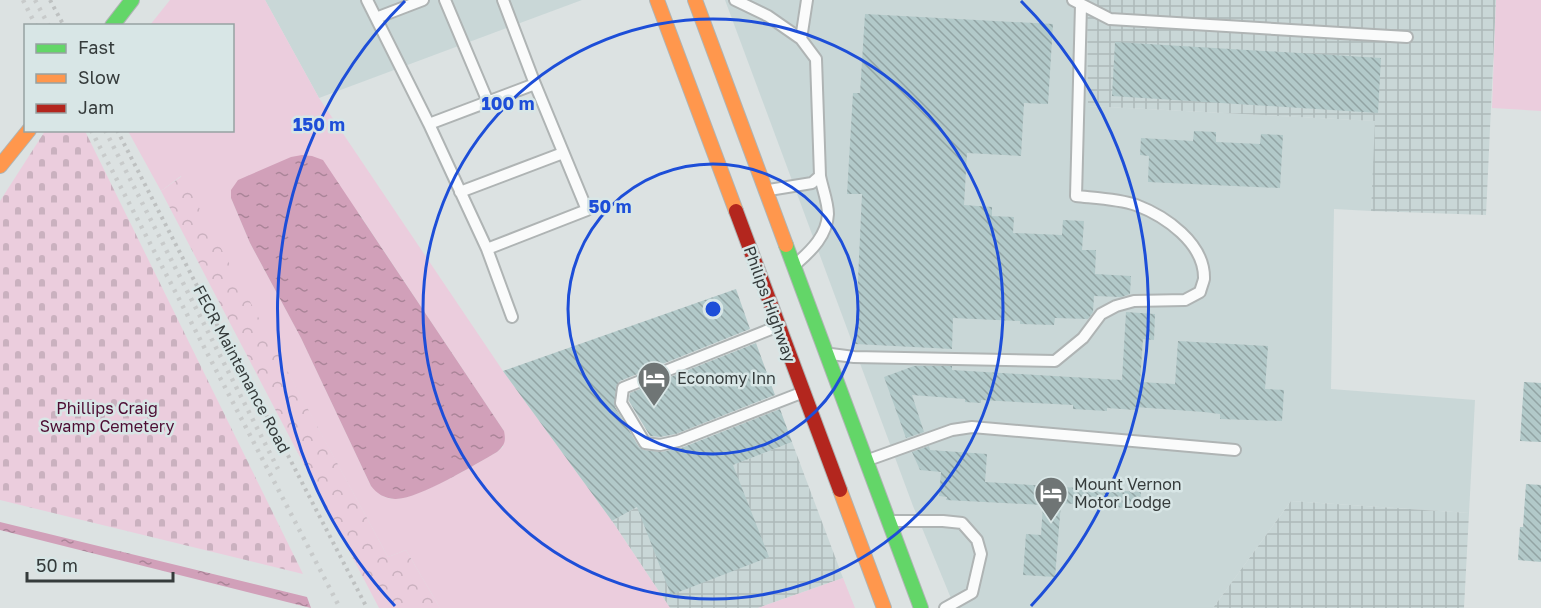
<svg xmlns="http://www.w3.org/2000/svg" width="1541" height="608" viewBox="0 0 1541 608" font-family="'Golos Text',sans-serif">
<defs>
<pattern id="industrial-grid" width="8" height="8" patternUnits="userSpaceOnUse" patternTransform="scale(1.5)"><rect width="8" height="8" fill="#c9d7d7"/><path d="M0 4h8M4 0v8" fill="none" stroke="#adb9b9"/></pattern>
<pattern id="forest-crowns" width="20" height="18" patternUnits="userSpaceOnUse" patternTransform="scale(1.5)"><rect width="20" height="18" fill="#ebcddd"/><path d="M2 6a3 3 0 1 1 6 0M12 15a3 3 0 1 1 6 0" fill="none" stroke="#cab1bf"/></pattern>
<pattern id="cemetery-stones" width="16" height="16" patternUnits="userSpaceOnUse" patternTransform="scale(1.5)"><rect width="16" height="16" fill="#ebcddd"/><path d="M2 7V4a2 2 0 0 1 4 0v3zM10 15v-3a2 2 0 0 1 4 0v3z" fill="#cab1bf"/></pattern>
<pattern id="water-ripples" width="26" height="14" patternUnits="userSpaceOnUse" patternTransform="scale(1.5)"><rect width="26" height="14" fill="#d1a0b9"/><path d="M2 4q2-2 4 0t4 0M15 11q2-2 4 0t4 0" fill="none" stroke="#aa8498"/></pattern>
<pattern id="building-back-hatch" width="6" height="6" patternUnits="userSpaceOnUse" patternTransform="scale(1.5)"><rect width="6" height="6" fill="#b2c9c9"/><path d="M-1 5l2 2M0 0l6 6M5-1l2 2" fill="none" stroke="#92a4a4"/></pattern>
</defs>
<rect width="100%" height="100%" fill="#dce2e2"/>
<!-- built -->
<path fill="#c9d7d7" d="M265,0H582L319,98Z
M725,0H1087L1088,106L1376,121L1371,211L1334,209L1331,389L1475,400L1469,513L1291,501L1213,608H955L913,506Z"/>
<!-- industrial -->
<path fill="url(#industrial-grid)" d="M1087,0H1496L1486,215L1371,211L1375,121L1088,106Z
M792,442L843,578L758,608H670L612,521L666,491Z
M1291,501L1469,513L1464,608H1213Z"/>
<!-- green -->
<path fill="#ebcddd" fill-rule="evenodd" d="M170,0H265L319,98L503,371L612,521L670,608H440L406,550L388,557L181,176L161,191L128,131L232,130V26L150,25ZM231,198L358,212L504,431L503,447L497,452C476,464 418,499 395,499C384,499 378,493 371,486L301,338L250,243Z
M1496,0H1541V111L1492,108Z
M843,578L855,608H758Z"/>
<!-- forest -->
<path fill="url(#forest-crowns)" d="M182,176L388,557L406,550L440,608H379L161,191Z"/>
<!-- cemetery -->
<path fill="url(#cemetery-stones)" d="M45,131H85L303,574L0,500V201Z"/>
<!-- water -->
<path fill="url(#water-ripples)" d="M302,155L312,156L323,160L504,431C506,441 505,445 497,452C476,464 417,500 395,499C384,498 377,494 371,486L301,338L250,243L231,198V190L238,180L291,157Z
M0,522L307,597L311,608L0,530Z"/>
<!-- building -->
<path fill="url(#building-back-hatch)" d="M865,14L1053,24L1048,104L1024,103L1021,156L967,153L964,205L992,207V216L1014,217L1013,233L1062,235L1063,220L1084,221L1082,250H1096L1095,274L1131,276L1130,294L1121,297L1094,296L1093,312L1088,319L1055,318L1054,325L1020,324V321L953,318L952,349L855,344L862,194H847L853,93H860Z
M1115,42L1381,58L1378,113L1112,96Z
M1194,131L1216,132V142L1260,144L1261,134L1283,135L1280,188L1148,182L1149,156L1140,155L1141,138L1193,141Z
M736,289L750,329L620,381L616,387L615,407L639,447L644,450L661,452L681,448L780,409L792,442L733,465L769,557L671,595L637,507L612,521L503,371Z
M1126,312L1155,314L1154,340L1143,339L1140,382L1175,384L1178,341L1268,346L1265,389L1284,390L1282,421L1220,419V414L1204,412L1135,407V410L1107,408V411L1073,409V405L981,400V403L965,402V399L912,395L924,432L906,438L884,377L914,366H952V370L1122,380Z
M756,343L775,395L676,434L660,437L650,436L629,401L630,393Z
M1524,382L1541,383V442L1520,441Z
M929,446L930,450L987,454L985,482L1141,492L1140,509L1061,503L1055,577L1023,575L1026,534L1041,535L1043,505L946,500L947,497L939,496L941,472L920,470L912,452Z
M1526,484L1541,485V562L1518,560L1520,527H1523Z"/>
<g fill="none" stroke-linecap="round" stroke-linejoin="round">
<defs>
<path id="lane" d="M367,0L429,124L487,249L587,210L535,84L429,124
M445,0L488,102
M503,0L535,84
M735,0L768,16L801,39L816,59L820,176L812,183L769,190
M1073,0L1110,19L1407,37
M376,18L423,0
M801,39L807,0
M460,192L563,153
M487,249L512,317
M797,263C812,250 827,235 828,214C828,202 822,187 820,176
M776,327L623,388L621,403L645,443L660,445L678,441L801,393
M831,354L854,357L1055,361L1083,338L1101,314L1116,306L1134,301L1185,300L1200,292C1201,288 1203,283 1204,279C1205,243 1165,216 1136,205C1119,199 1094,198 1076,196L1081,5
M871,459L952,430L972,427L1235,450
M893,521H943L962,523L977,540L981,554L972,593L945,608"/>
<path id="fast" d="M112,26L132,0
M786,245L921,608"/>
<path id="slow" d="M657,0L736,211
M695,0L786,245
M0,166L29,130
M840,490L884,608"/>
<path id="jam" d="M736,211L840,490"/>
</defs>
<!-- lane casing -->
<use href="#lane" stroke="#afb4b4" stroke-width="14"/>
<!-- fast casing -->
<use href="#fast" stroke="#afb4b4" stroke-width="16"/>
<!-- slow casing -->
<use href="#slow" stroke="#afb4b4" stroke-width="16"/>
<!-- jam casing -->
<use href="#jam" stroke="#afb4b4" stroke-width="16"/>
<!-- path -->
<path stroke="#bec1c1" stroke-width="4" stroke-dasharray="3 4.5" stroke-linecap="butt" d="M50,0L64,26
M117,130L233,356L279,438L367,608"/>
<!-- lane -->
<use href="#lane" stroke="#fafbfb" stroke-width="10"/>
<!-- fast -->
<use href="#fast" stroke="#63d668" stroke-width="14"/>
<!-- slow -->
<use href="#slow" stroke="#ff974d" stroke-width="14"/>
<!-- jam -->
<use href="#jam" stroke="#b3261e" stroke-width="14"/>
<!-- rail -->
<path stroke="#c8cbcb" stroke-width="4.5" stroke-dasharray="3 6" stroke-linecap="butt" d="M23,0L36,26
M35,0L49,26
M91,130L340,608
M105,130L278,469"/>
</g>
<!-- distance rings -->
<g fill="none" stroke="#1d4ed8" stroke-width="3">
<circle cx="713" cy="309" r="145"/>
<circle cx="713" cy="309" r="290"/>
<path d="M395 606A435 435 0 0 1 405 1M1021 1A435 435 0 0 1 1031 606"/>
</g>
<!-- icons -->
<defs>
<symbol id="hotel-pin" viewBox="-11 -11 22 30"><path d="M0 17L-7.5 6A9.5 9.5 0 1 1 7.5 6Z" fill="#6f7575" stroke="#d8e6e6"/><path d="M-6-4.5h1.5V1H6V5H4.5V3h-9V5H-6ZM-4 0a1.8 1.8 0 1 1 3.6 0ZM.5 0V-2.5h3Q6-2.5 6 0Z" fill="#fff"/></symbol>
</defs>
<g fill-rule="evenodd">
<use href="#hotel-pin" x="635" y="359" width="38" height="52"/>
<use href="#hotel-pin" x="1032" y="474" width="38" height="52"/>
</g>
<g text-anchor="middle" stroke-width="5" stroke-linejoin="round" paint-order="stroke">
<!-- street labels -->
<g font-size="16" fill="#353b3b" stroke="#d8e6e6">
<text transform="translate(770 304) rotate(70)" y="6">Philips Highway</text>
<text transform="translate(242 369) rotate(62)" y="6">FECR Maintenance Road</text>
</g>
<!-- poi labels -->
<g font-size="16" fill="#353b3b" stroke="#d8e6e6" text-anchor="start">
<text x="677" y="384">Economy Inn</text>
<text x="1074" y="490">Mount Vernon<tspan x="1074" dy="18">Motor Lodge</tspan></text>
</g>
<!-- park labels -->
<g font-size="16" fill="#4d0d33" stroke="#d8e6e6">
<text x="107" y="414">Phillips Craig<tspan x="107" dy="18">Swamp Cemetery</tspan></text>
</g>
</g>
<circle cx="713" cy="309" r="9" fill="#1d4ed8" stroke="#d8e6e6" stroke-width="3"/>
<g font-size="18" text-anchor="middle" font-weight="bold" fill="#1d4ed8" stroke="#d8e6e6" stroke-width="5" stroke-linejoin="round" paint-order="stroke">
<text x="508" y="110">100 m</text>
<text x="319" y="131">150 m</text>
<text x="610" y="213">50 m</text>
</g>
<!-- legend -->
<rect x="24" y="24" width="210" height="108" fill="#d8e6e6" stroke="#97a2a2" stroke-width="1.5"/>
<rect x="36" y="44" width="30" height="9" fill="#63d668" stroke="#97a2a2" stroke-width="1.5"/>
<text x="78" y="54" font-size="18" fill="#353b3b">Fast</text>
<rect x="36" y="74" width="30" height="9" fill="#ff974d" stroke="#97a2a2" stroke-width="1.5"/>
<text x="78" y="84" font-size="18" fill="#353b3b">Slow</text>
<rect x="36" y="104" width="30" height="9" fill="#b3261e" stroke="#97a2a2" stroke-width="1.5"/>
<text x="78" y="114" font-size="18" fill="#353b3b">Jam</text>
<!-- scale -->
<path d="M27 572v9h146v-9" fill="none" stroke="#353b3b" stroke-width="3"/>
<text x="36" y="572" font-size="18" fill="#353b3b" stroke="#d8e6e6" stroke-width="4.5" paint-order="stroke">50 m</text>
</svg>
